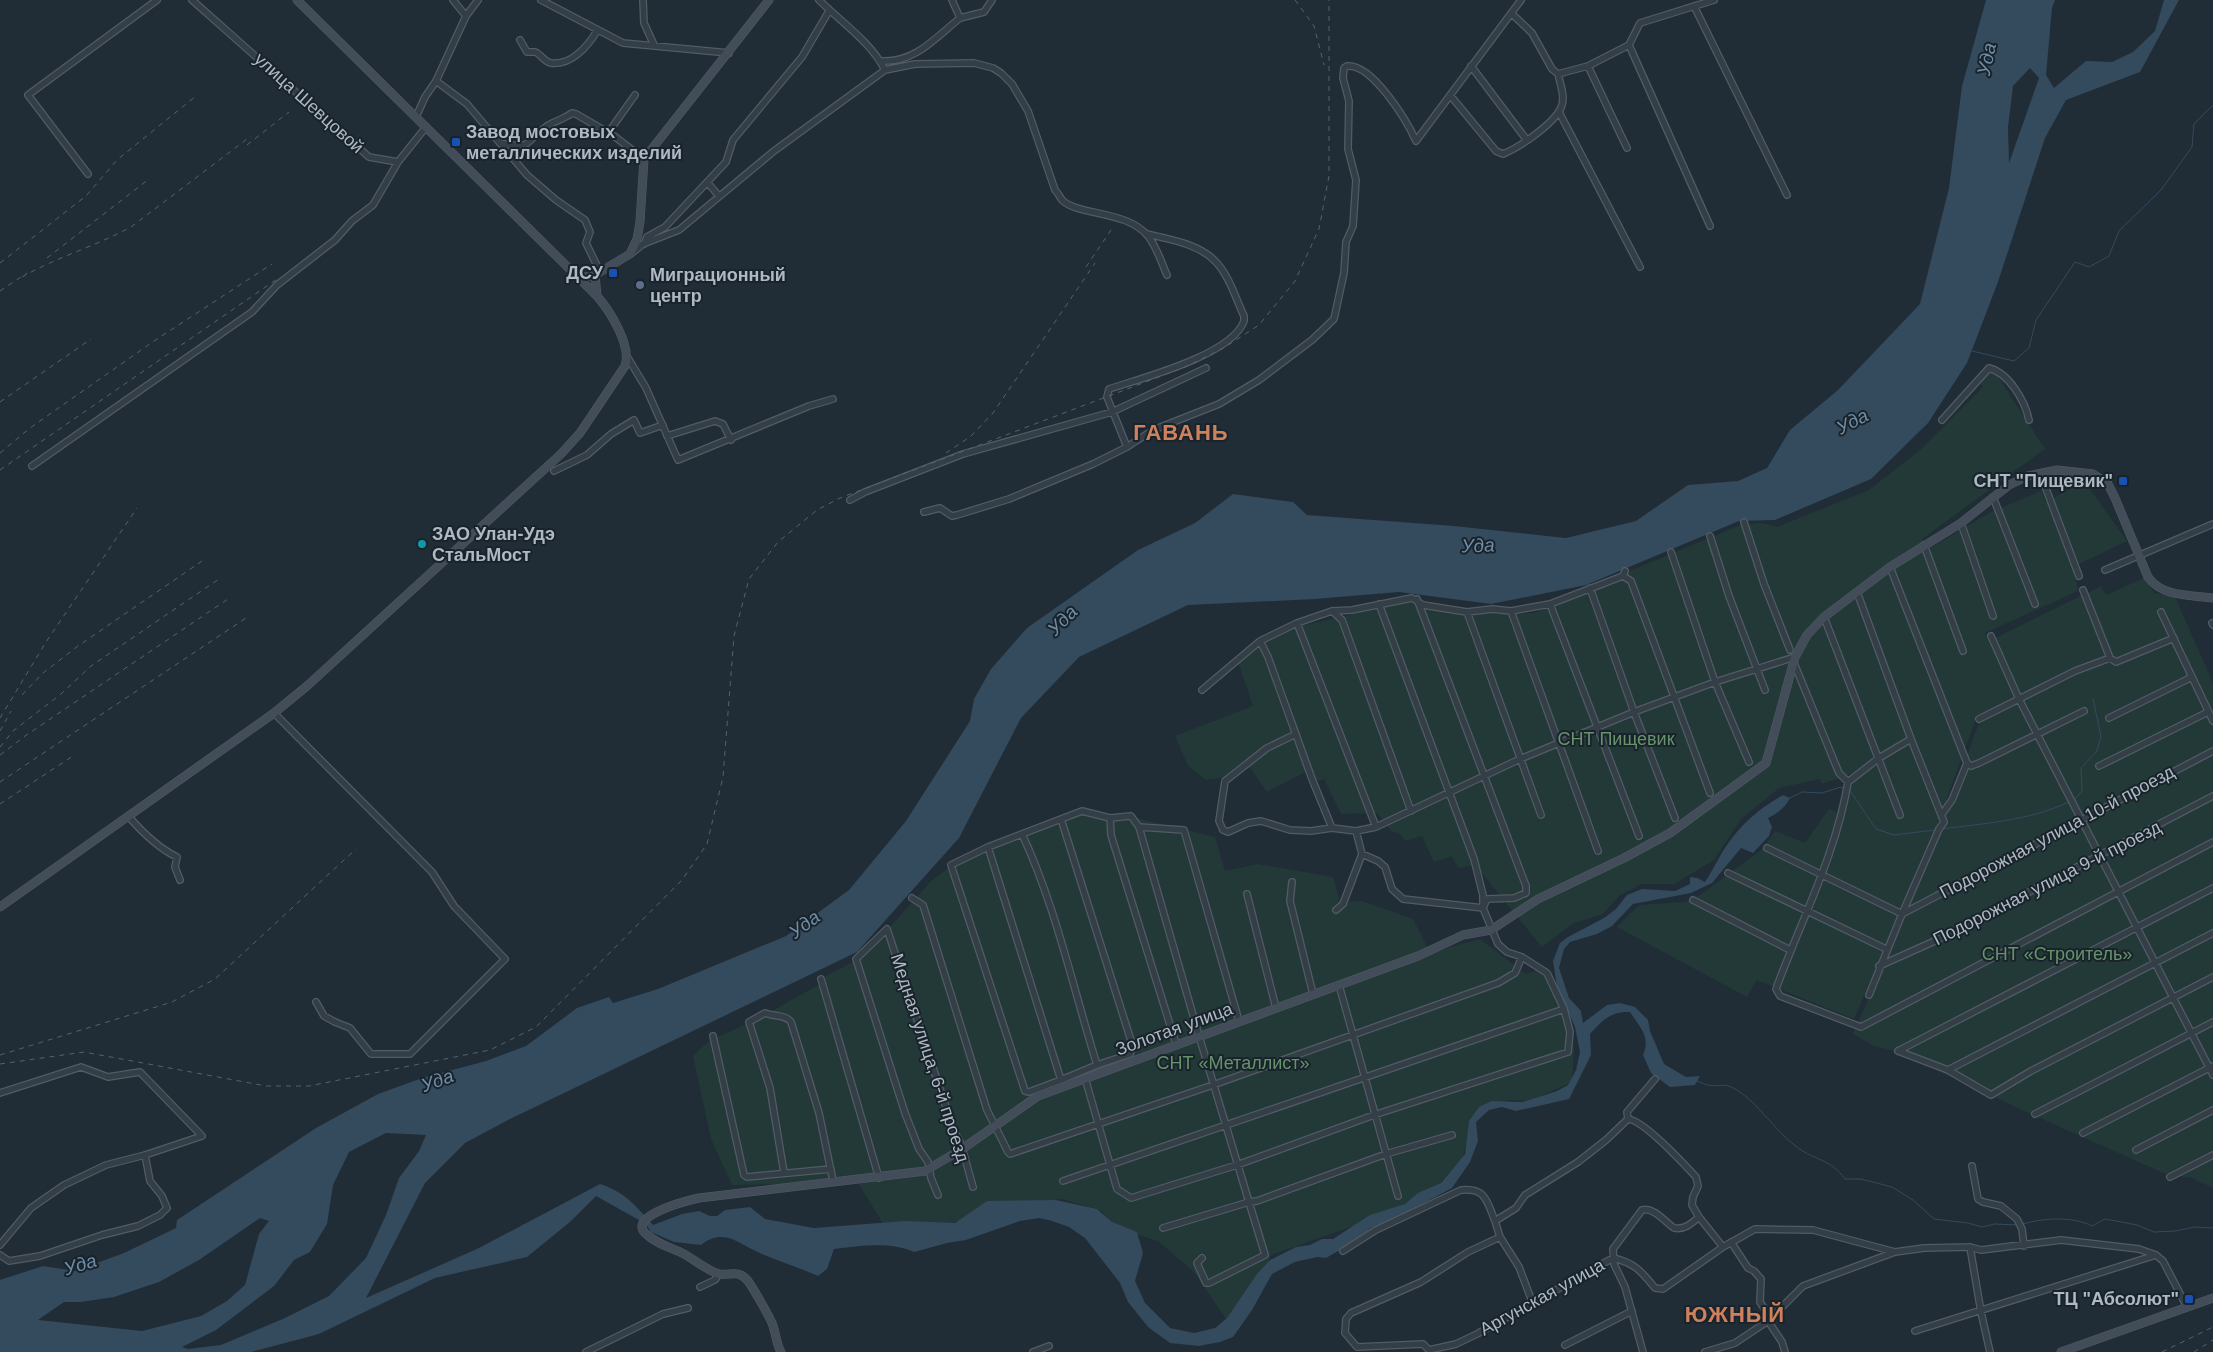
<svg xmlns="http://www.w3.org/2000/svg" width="2213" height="1352" viewBox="0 0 2213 1352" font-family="Helvetica,sans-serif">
<rect width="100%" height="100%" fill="#202c36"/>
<!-- green -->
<path fill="#233938" d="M1990,371L1995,372L2045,449L1922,539L1929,549L1989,513L2041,491L2046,502L2084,481L2127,541L2073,567L2078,591L1985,633L2018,695L1977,716L1934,834L1854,1019L1757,980L1747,997L1617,927L1639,905L1685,902L1700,895L1761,850L1775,831L1805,843L1829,809L1844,815L1851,774L1822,784L1820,779L1779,788L1741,819L1714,860L1674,884H1641L1619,896L1603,914L1572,924L1542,947L1475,865L1458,868L1452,856L1434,862L1422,836L1405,841L1400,834L1391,831L1377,813L1341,814L1324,779L1318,781L1311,769L1267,792L1245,761L1221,778L1206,780L1188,766L1175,736L1253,706L1238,662L1266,638L1296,627L1409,602L1415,605L1465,614L1492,611L1510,614L1534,613L1629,578L1627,572L1743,524L1763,523L1777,527L1869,490L1920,450L1983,387L1980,381Z
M2146,577L2154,593L2175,597L2213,683V1188L2190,1177L2170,1176L2031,1114L1897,1052L1874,1046L1853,1034L1936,842L1980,720L2021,698L1995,638L2101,586L2106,595Z
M1075,813L1132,817L1215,837L1225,871L1258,864L1333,877L1340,902L1362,901L1413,919L1430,953L1480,939L1526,974L1547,967L1574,1048L1572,1082L1530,1101L1509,1100L1485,1105L1469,1131L1463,1157L1439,1184L1396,1211L1271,1255C1263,1280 1245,1301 1226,1319L1194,1272L1158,1241L1119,1229L1100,1210L1061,1199L985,1206L962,1221L938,1225H884L858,1183L732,1185L711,1139L693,1056L710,1040L754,1021L820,984L826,976L864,956L930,882L960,859Z"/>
<!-- water -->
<path fill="#344a5d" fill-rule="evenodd" d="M1986,0H2055L2052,8L2046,75L2054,88L2086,61L2112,62L2133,52L2155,31L2164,0H2179L2140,72L2066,100L2045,138L1998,282L1967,363L1928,423L1871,479L1775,520L1739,521L1586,585L1491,604L1399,592L1315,599L1188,605L1079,657L1021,718L959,838L857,952L508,1120L465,1143L425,1183L366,1298L479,1248L600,1184C625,1192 636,1206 653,1225L682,1214L699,1211L710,1216H717L725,1210L750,1207L765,1219L814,1228L905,1221L955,1223L987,1201L1056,1200L1097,1209L1112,1222L1137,1232L1143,1253L1135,1281L1145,1303L1170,1328L1194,1333L1215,1328L1227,1318L1257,1274L1270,1260L1296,1247L1310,1245L1322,1239H1333L1370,1215L1405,1204L1418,1193L1441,1183L1465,1154L1469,1121L1479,1107L1492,1101L1523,1102L1557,1091L1568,1085L1576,1070L1580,1052L1575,1027L1557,987L1553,961L1560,943L1568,937L1604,918L1616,909L1627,895L1642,889L1675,891L1690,884V877L1697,878L1705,882C1713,870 1719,856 1727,845C1741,824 1761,807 1783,795L1790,798C1785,808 1778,813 1768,818L1772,827L1769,836L1753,853L1741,848L1712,883L1691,893L1633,904L1612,926L1597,934L1570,942L1564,949L1559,968L1569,998L1581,1011L1583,1023L1607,1005L1620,1003L1635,1007L1648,1020L1650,1031L1664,1064L1686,1077L1700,1076L1695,1085L1670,1087L1651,1073L1643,1055C1651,1036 1640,1028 1630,1012C1611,1011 1603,1020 1590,1034L1591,1055L1569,1099L1516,1111L1502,1107L1489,1110L1476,1122L1478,1141L1470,1162L1452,1188L1393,1220L1371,1228L1352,1243L1326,1258L1317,1257L1295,1262L1272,1274L1252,1310L1233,1337L1220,1342L1199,1346L1170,1343L1148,1327L1128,1302L1120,1283L1085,1238L1069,1227L1052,1221L1039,1218L1020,1221L966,1240L947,1243L914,1252C890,1241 860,1246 834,1249L827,1269L818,1276C800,1268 781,1262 762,1254C741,1246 725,1226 701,1245L674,1242L651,1232L646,1224L596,1196L570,1222L527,1257L435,1278L319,1334L251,1352H0V1280L43,1266L75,1271L124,1253L176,1228L177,1220L316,1128L378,1094L422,1078L486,1061L526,1046L577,1008L609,997L613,1003L658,989L786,936L849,890L906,821L970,721L974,699L991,669L1027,628L1138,550L1195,523L1233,494L1293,502L1307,515L1454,526L1566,538L1636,521L1688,485L1738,481L1767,468L1790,430L1838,390L1920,304L1949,188L1962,86ZM2030,68L2039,78L2009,163L2008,127L2013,86ZM386,1133L426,1135L419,1151L399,1178L386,1215L366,1258L329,1296L285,1318L221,1345L188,1349L182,1347L216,1330L274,1286L294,1260L310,1252L327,1224L333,1185L349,1152ZM260,1218L269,1221L259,1234L245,1285L227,1301L201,1316L142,1331L38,1320L64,1302H81L114,1297L159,1282L199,1260Z"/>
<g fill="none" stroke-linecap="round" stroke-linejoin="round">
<!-- stream -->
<path stroke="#344a5d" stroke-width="1" d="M1972,351L2014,361L2029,348L2036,320L2075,262L2089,267L2109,256L2119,231L2161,190L2192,147L2194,124L2213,105
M1848,790L1851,792L1876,829L1894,835L1935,830
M1790,798L1802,792L1822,793L1841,787L1844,789
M2075,799L2082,791L2081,768L2097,751L2101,736L2093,699
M1942,829C1986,823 2028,821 2069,802
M1697,1081C1701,1082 1705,1085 1708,1085C1720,1088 1722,1081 1737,1090C1758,1103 1776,1132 1798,1148C1815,1160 1832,1160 1845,1179H1861L1892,1187L1913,1200L1934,1219L1968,1223L1982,1227L1995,1224L2017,1225
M2023,1224C2043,1218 2073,1216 2092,1226L2105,1219L2137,1225L2154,1232L2176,1231L2194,1227L2213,1228"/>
<defs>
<path id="street" d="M192,0L369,157L398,162L426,127
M541,0L623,43L729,53
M643,0L644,23L654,45
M819,0C841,22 871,42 885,70
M1694,6L1787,195
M1511,13L1532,33L1552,69L1558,74L1588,66L1629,45L1640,23L1714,0
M466,16L478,0
M960,18L984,12L992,0
M520,40L527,52C529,52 532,52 535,52C541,54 544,62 551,63C571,66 588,46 597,31
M1629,45L1710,226
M881,61C915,63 935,38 960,18L952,0
M1471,66L1526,139
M1588,66L1627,148
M436,81L467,104L527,175L556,200L585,220L590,232L586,243L600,272
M1450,95L1496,151L1503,154C1520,147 1557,122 1562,105C1565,96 1560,83 1558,74
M1559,112L1640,267
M416,117L425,97L436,81L466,16L453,0
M608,133L635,95
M500,143C535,150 523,142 547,126C555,121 564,119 572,113L576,114L614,136L644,159
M88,174L28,95L157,0
M707,182L719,196
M644,244L647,237L665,227L726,162L733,140L802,57L829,11
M632,253L643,244L679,230L774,151L885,70L915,64L974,63L993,68L1001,73L1012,84L1028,111L1055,190C1058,193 1060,197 1062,200C1078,216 1127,210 1148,236C1157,247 1161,262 1167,275
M628,358L646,388L678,460L809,406L833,399
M1942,420L1989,368C2009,373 2025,401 2029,420
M667,436L715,421L723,424L731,440
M1127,447L1107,397L1109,389C1142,378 1232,355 1244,321V316C1236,299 1229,275 1215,261C1199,244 1169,239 1147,234
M32,466L252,312L277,285L335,240L352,221L373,205L398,162
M554,471L587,455L611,434L634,420L640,433L663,425
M2040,473L2079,576
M1993,497L2035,604
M850,500L865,492L963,454L1112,412L1206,368
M924,512L940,508L952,516L957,515L1009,499L1093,464L1127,447L1153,430L1219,404L1259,380L1312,340L1334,319L1344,273L1346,242L1353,226L1356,180L1348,149L1349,101L1343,78L1344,68L1347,66C1372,63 1407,121 1416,141L1521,0
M1744,522L1764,584L1790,650
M1961,523L1993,616
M1710,536L1729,596L1765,690
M1924,545L1963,651
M1671,552L1715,682L1749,762
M1890,567L1967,763L1952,800L1942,814
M2105,570L2213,524
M1623,576L1631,581L1710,793
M1590,588L1634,712L1675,818
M2083,590L2110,658
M1857,592L1911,739
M1379,604L1474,859L1483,895V908L1487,899L1514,898L1526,893V886L1417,599
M1550,604L1639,836
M1332,611L1342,620L1411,811
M1511,611L1598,851
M1467,612L1541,815
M2161,612L2213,721
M1824,617L1900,815
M1297,623L1376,827
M2212,623L2213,625
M1991,636L2019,699L2213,1075
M1260,641L1268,657L1312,779L1332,828
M1794,663L1839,773L1848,782C1836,855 1801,920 1776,989L1780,996L1861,1027L2213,842
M1202,690L1260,641L1297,623L1332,611L1352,610L1412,598L1423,605L1467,612L1492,609L1511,611L1550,604L1623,576L1625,571
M274,713L432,872L454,906L505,959L410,1054H371L350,1028L335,1022L324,1016L316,1002
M2109,718L2192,677
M1979,719L2075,671L2110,658L2116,662L2174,638
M1296,734L1267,748L1225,781L1219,821L1223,830L1228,832L1248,823L1261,821L1290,830L1311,831L1332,828L1356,831L1376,827L1520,759L1634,712L1715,682L1795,657
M1967,763L1971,766L1979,763L2084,711
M2099,766L2208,712
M1848,782L1879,758L1911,739L1944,822L1939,829L1902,914L1869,995
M129,817C143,833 158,848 177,857L175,867L180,880
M1110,818L1111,835L1176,1044
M1061,819L1133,1047L1130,1054L1097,1065
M1139,827L1199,1036L1249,1202L1163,1228
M1022,834C1056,907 1073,988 1097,1065L1061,1080
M988,847L1061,1080L1029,1092L1025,1091L951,865L988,847L1082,811L1110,818L1131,816L1139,827L1184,830L1239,1021
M1767,848L1902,914L2213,751
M1728,873L1886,949
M1292,882L1290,901L1313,994
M1247,894L1276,1008
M912,898L923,905L987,1110L1008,1152L1010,1154L1213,1085L1498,983L1515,973L1522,957
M1693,900L1790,950
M1336,910L1343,904L1362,854L1356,831
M1879,966L1937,940L2213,796
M821,979L879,1178
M1339,985L1398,1196
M713,1036L744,1175L747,1177L831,1169
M1898,1051L1948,1070L1991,1095L2031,1071L2213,977
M1898,1051L2213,888
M1948,1070L2213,933
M1085,1078L1117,1189L1131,1198L1237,1165L1374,1115L1568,1052L1570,1032L1564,1009L1547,973L1522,957L1507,952L1498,944L1483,908L1403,899L1392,889L1385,867L1378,861L1362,854
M0,1093L81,1067L108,1077L140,1072L202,1136L145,1155L106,1165L64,1185L31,1208L0,1245
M2035,1114L2213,1022
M1628,1119C1643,1120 1684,1164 1696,1177L1698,1186L1693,1197L1692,1205L1699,1217C1691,1224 1684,1230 1674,1228C1665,1222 1654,1207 1642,1210L1613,1249L1614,1264L1625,1287L1643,1352
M2083,1133L2213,1066
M2136,1150L2213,1110
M1972,1166L1978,1199L1983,1202L2001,1206L2017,1219L2022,1229L2024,1246
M784,1173L770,1088L749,1022L765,1013C774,1017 785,1014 791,1022L819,1113L833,1181
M2170,1177L2213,1155
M1063,1181L1564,1009
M938,1195L931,1178L928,1162L919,1149L905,1113L856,959L887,929L954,1131L961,1144L973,1187
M1699,1217L1723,1247
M1731,1242L1748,1268L1754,1271L1761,1279L1760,1302L1771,1319
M1970,1247L1981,1312L1990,1352
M1343,1251L1376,1230L1461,1190C1486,1187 1487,1202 1495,1221
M0,1255L9,1261L40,1256L102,1235L138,1226L160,1215L167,1208L162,1196L150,1181L145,1155
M1202,1258L1197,1263L1206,1283H1209L1265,1255L1249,1202L1257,1201L1386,1154L1452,1135
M700,1287L715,1280L719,1274
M1533,1304L1519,1267L1500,1237L1495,1221L1516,1208L1525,1195L1578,1162L1606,1140L1628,1119L1627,1112L1655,1079
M1768,1321L1782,1342L1785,1352
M1915,1331L2156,1255
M1565,1345L1632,1311
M1429,1350L1456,1344L1477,1334L1613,1258C1635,1263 1641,1271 1655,1288L1663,1289L1723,1247L1755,1229L1813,1230L1895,1252
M1429,1350L1423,1344L1357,1347L1345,1333L1346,1319L1351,1313L1421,1282L1468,1252L1500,1237
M586,1352L663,1314L688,1308
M1033,1352L1049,1346
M1705,1352L1735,1343L1768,1321L1803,1286L1895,1252L1924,1248L1970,1247L1981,1250L2061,1240L2139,1249L2156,1255L2163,1261L2187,1307"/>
<path id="secondary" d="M595,275L597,296
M579,276L587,277L595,275L630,254L637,239L640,222L644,159L769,0
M0,907L274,713L307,686L561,454L580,433L625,366C632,346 610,311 597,296L297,0
M781,1352C776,1343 776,1333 772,1323C769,1316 751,1284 747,1280C738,1269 730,1276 719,1274C706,1270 694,1259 682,1253C669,1247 655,1243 645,1233C628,1215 690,1200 699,1198L925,1171L962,1149L1038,1096L1418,956L1463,935L1491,930L1538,899L1624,858L1670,833L1766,763L1795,657L1807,635L1824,617L1890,567L1961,523L2009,485L2028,476L2057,470L2093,474L2101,479L2108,484L2115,498L2148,577C2162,597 2190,595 2213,598
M2061,1352L2213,1298"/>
</defs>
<!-- street casing -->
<use href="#street" stroke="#515c64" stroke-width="8"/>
<!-- secondary casing -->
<use href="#secondary" stroke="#515c64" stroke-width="9"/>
<!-- street -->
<use href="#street" stroke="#333e46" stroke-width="5.5"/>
<!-- secondary -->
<use href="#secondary" stroke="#424d59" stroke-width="8"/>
<!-- rail -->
<path stroke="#55626d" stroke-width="1" stroke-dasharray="5 5" stroke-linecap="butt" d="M1295,0L1314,26L1324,65
M247,145L289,112
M47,258L149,179
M0,263L86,196L117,160L196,96
M1086,267L1113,227
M22,277C57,257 96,246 131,227L251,136
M0,291L27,273
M0,402L91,339
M0,453L30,428L154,341L272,264
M946,453L971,436L993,413L1095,263
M0,470L280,277
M22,695L43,673L78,646L205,559
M0,718L46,642L137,508
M0,731L11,711
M0,747L13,731L61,694L91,666L219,579
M0,755L25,736L231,597
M0,782L249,616
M0,804L73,756
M0,1055L172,1002L215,979L356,849
M0,1064L84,1052L266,1086H309L490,1050L536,1027L682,880L707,844L723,777L734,636L749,579L778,542L817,510L840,498L1185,367L1222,349L1259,325L1295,281L1319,229L1329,176V0
M2162,1352L2213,1327
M2194,1352L2213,1340"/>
</g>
<!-- markers -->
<g fill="#1a4fb4" stroke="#19232b" stroke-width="2">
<rect x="451" y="137" width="10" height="10" rx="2.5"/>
<rect x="608" y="268" width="10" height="10" rx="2.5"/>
<rect x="2118" y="476" width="10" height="10" rx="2.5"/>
<rect x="2184" y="1294" width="10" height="10" rx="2.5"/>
</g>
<circle fill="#5c6f8a" stroke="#19232b" stroke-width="2" cx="640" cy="285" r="5"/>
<circle fill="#0f9aa8" stroke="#19232b" stroke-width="2" cx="422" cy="544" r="5"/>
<g text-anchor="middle" stroke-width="4" stroke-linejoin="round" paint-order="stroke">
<!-- street labels -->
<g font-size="18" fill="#aeb9c3" stroke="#19232b">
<text transform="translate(309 103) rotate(42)" y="6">улица Шевцовой</text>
<text transform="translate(2057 832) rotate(-28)" y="6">Подорожная улица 10-й проезд</text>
<text transform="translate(2047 883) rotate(-27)" y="6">Подорожная улица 9-й проезд</text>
<text transform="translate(1174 1029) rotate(-20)" y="6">Золотая улица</text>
<text transform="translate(930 1058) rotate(72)" y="6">Медная улица, 6-й проезд</text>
<text transform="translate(1542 1297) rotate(-29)" y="6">Аргунская улица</text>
</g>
<!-- poi labels -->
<g font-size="18" font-weight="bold" fill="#aeb9c3" stroke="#19232b" text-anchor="start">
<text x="466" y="138">Завод мостовых<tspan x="466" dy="21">металлических изделий</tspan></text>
<text x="603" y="279" text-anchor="end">ДСУ</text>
<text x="650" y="281">Миграционный<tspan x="650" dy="21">центр</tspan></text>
<text x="2113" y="487" text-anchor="end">СНТ "Пищевик"</text>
<text x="432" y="540">ЗАО Улан-Удэ<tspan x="432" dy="21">СтальМост</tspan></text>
<text x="2179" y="1305" text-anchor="end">ТЦ "Абсолют"</text>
</g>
<!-- park labels -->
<g font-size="18" fill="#66936b" stroke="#19232b">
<text x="1616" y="745">СНТ Пищевик</text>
<text x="2057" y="960">СНТ «Строитель»</text>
<text x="1233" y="1069">СНТ «Металлист»</text>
</g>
<!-- water labels -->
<g font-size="19" font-style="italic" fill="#6f8da7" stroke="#19232b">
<text transform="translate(1986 59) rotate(-78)" y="7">Уда</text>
<text transform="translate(1852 421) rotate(-28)" y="7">Уда</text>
<text transform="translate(1478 545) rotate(-2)" y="7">Уда</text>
<text transform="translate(1062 620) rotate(-46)" y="7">Уда</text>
<text transform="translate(804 924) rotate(-37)" y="7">Уда</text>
<text transform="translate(437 1080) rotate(-20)" y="7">Уда</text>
<text transform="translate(80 1264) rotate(-17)" y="7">Уда</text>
</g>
<!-- district labels -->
<g font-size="22" font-weight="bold" letter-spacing="1" fill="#cf815d" stroke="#19232b">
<text x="1181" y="440">ГАВАНЬ</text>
<text x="1735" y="1322">ЮЖНЫЙ</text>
</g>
</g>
</svg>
